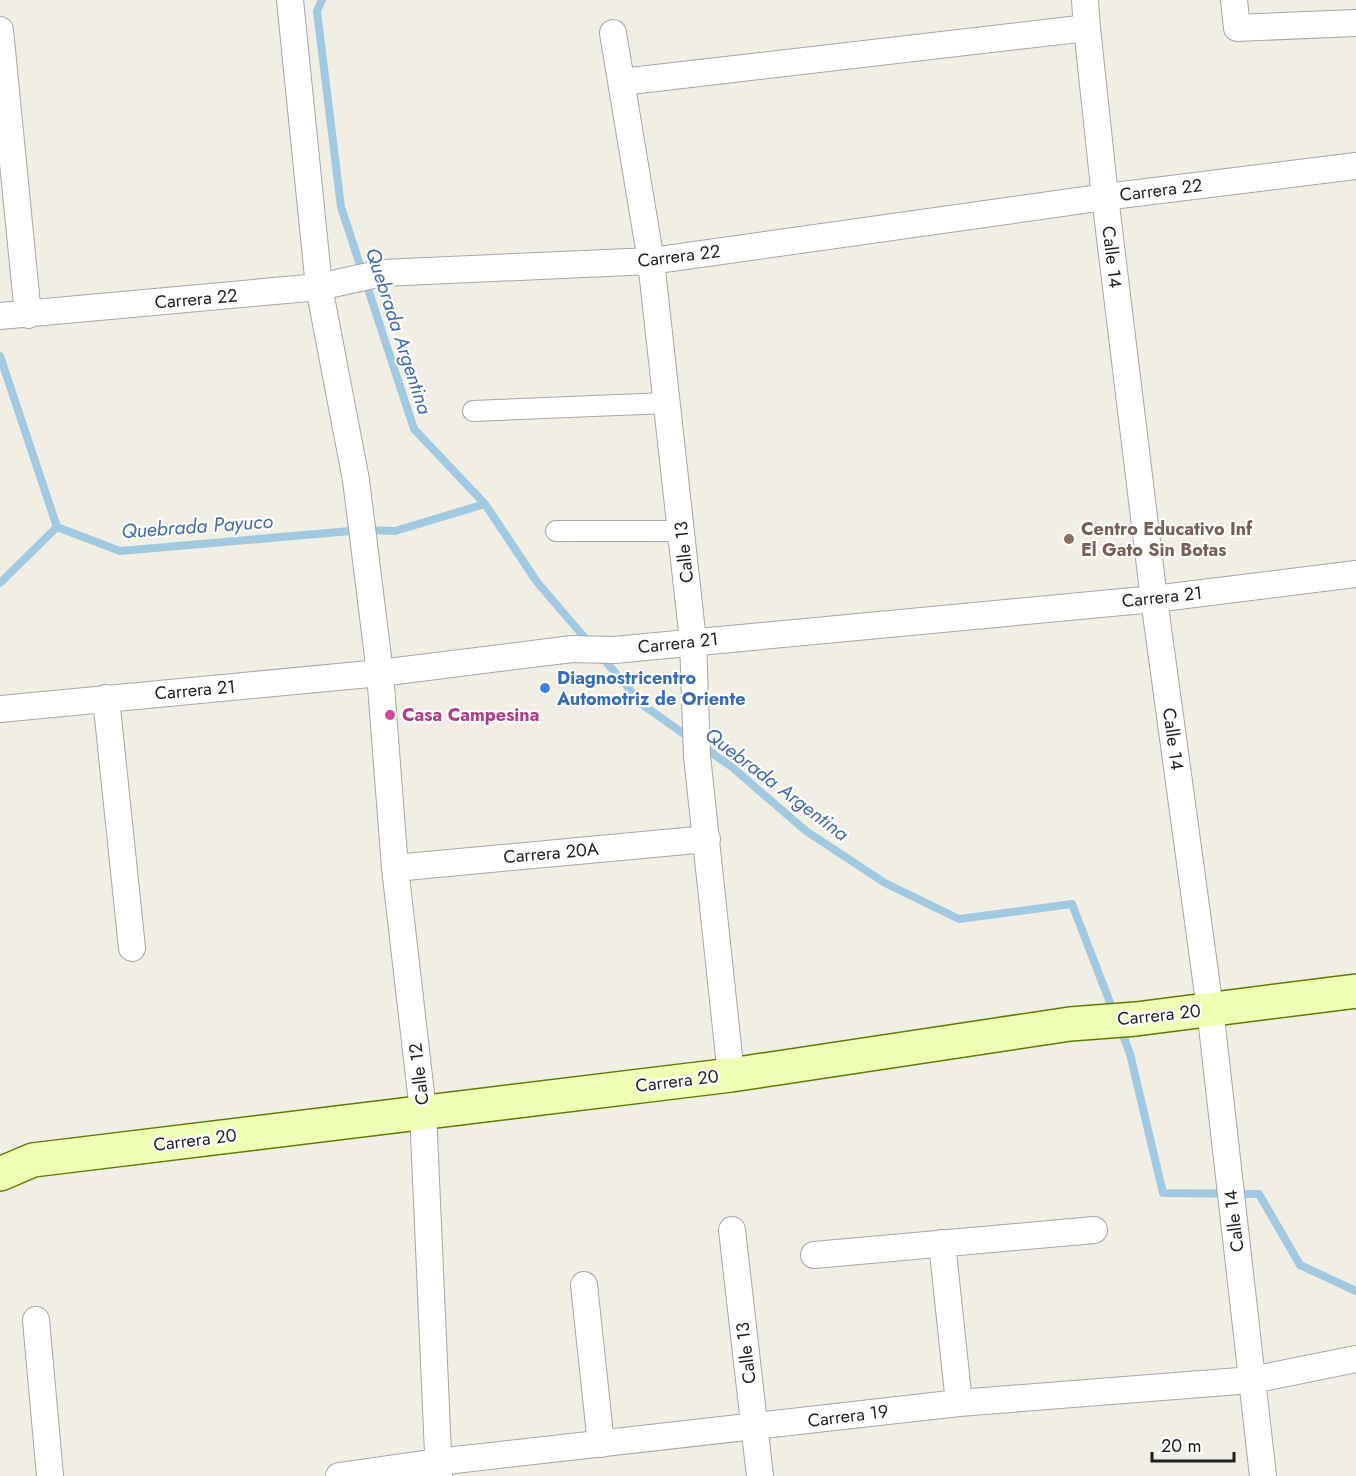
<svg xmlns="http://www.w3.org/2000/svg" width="1356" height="1476" viewBox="0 0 1356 1476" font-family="Jost,sans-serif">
<rect width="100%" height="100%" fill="#f1eee4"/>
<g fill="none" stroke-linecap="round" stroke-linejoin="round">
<!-- stream -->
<path stroke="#a1c9e2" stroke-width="8" d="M322,0L317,11L341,207L414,429L485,504L537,582L591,645
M0,356L57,527
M57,527L120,551L362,530L395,531L485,504
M0,583L57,527
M600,655L643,705L691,739
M702,746L732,767L806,831L885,883L959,919L1072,904L1114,1013
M1120,1027L1130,1054L1163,1193L1259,1194L1300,1265L1356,1291"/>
<defs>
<path id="pedestrian" d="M473,411L667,403
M556,531H681"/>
<path id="minor" d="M290,0L319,287L356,480L380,673L395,868L423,1111L439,1476
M1085,0L1087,28
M1234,0L1237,28L1356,23
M0,30L28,315
M613,33L651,261L693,641L697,756L731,1075
M622,82L1087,28L1105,197L1154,599L1210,1009L1263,1476
M0,316L319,287L382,273L651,261L1105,197L1356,166
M106,698L132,948
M0,709L380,673L572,649L614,650L1154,599L1356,574
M395,868L707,839
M732,1230L760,1476
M942,1243L959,1403
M814,1255L1094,1230
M584,1285L601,1444
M36,1320L50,1476
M339,1476L437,1462L959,1403L1252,1380L1356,1359"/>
<path id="secondary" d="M0,1174L33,1160L731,1075L1070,1024L1136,1019L1356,991"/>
</defs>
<!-- pedestrian casing -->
<use href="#pedestrian" stroke="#a6a6a6" stroke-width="22"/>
<!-- minor casing -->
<use href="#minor" stroke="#a6a6a6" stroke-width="28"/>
<!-- secondary casing -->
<use href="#secondary" stroke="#5a7c00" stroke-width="36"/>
<!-- pedestrian -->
<use href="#pedestrian" stroke="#fff" stroke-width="20"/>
<!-- minor -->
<use href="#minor" stroke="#fff" stroke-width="26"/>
<!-- secondary -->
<use href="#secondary" stroke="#efffb4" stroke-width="33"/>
</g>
<!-- markers -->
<circle fill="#8d6e63" stroke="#fff" stroke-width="2" cx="1069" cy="539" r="6"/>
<circle fill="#3f7fe0" stroke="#fff" stroke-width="2" cx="545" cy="688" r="6"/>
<circle fill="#d1479c" stroke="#fff" stroke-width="2" cx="390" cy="715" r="6"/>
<g text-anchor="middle" stroke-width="4.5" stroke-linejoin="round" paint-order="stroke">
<!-- street labels -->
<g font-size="18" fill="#1f1f1f" stroke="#fff">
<text transform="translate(1161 190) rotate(-7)" y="6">Carrera 22</text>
<text transform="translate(679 256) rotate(-7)" y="6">Carrera 22</text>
<text transform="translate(1112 257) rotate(83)" y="6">Calle 14</text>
<text transform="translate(196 299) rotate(-5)" y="6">Carrera 22</text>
<text transform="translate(684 552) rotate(-96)" y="6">Calle 13</text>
<text transform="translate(1162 597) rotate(-6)" y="6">Carrera 21</text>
<text transform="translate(678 643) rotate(-6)" y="6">Carrera 21</text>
<text transform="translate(195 690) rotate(-5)" y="6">Carrera 21</text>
<text transform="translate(1173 739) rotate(82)" y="6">Calle 14</text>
<text transform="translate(551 853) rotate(-5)" y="6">Carrera 20A</text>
<text transform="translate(1159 1015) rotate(-6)" y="6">Carrera 20</text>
<text transform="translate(419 1074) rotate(-97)" y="6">Calle 12</text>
<text transform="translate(677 1081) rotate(-7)" y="6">Carrera 20</text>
<text transform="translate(195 1140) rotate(-7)" y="6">Carrera 20</text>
<text transform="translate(1234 1221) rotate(-97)" y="6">Calle 14</text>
<text transform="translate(746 1353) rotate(-97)" y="6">Calle 13</text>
<text transform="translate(848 1416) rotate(-7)" y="6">Carrera 19</text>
</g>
<!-- education labels -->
<g font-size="18" font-weight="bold" fill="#785e54" stroke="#fff" text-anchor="start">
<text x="1081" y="535">Centro Educativo Inf<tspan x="1081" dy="21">El Gato Sin Botas</tspan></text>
</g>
<!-- shop labels -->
<g font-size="18" font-weight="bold" fill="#366cbe" stroke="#fff" text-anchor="start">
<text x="557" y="684">Diagnostricentro<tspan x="557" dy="21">Automotriz de Oriente</tspan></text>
</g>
<!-- hotel labels -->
<g font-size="18" font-weight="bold" fill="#b23c85" stroke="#fff" text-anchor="start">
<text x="402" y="721">Casa Campesina</text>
</g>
<!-- water labels -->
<g font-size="20" font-style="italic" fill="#436ab7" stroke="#fff">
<text transform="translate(399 331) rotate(72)" y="7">Quebrada Argentina</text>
<text transform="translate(197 526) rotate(-4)" y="7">Quebrada Payuco</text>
<text transform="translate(777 784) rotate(37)" y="7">Quebrada Argentina</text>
</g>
</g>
<!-- scale -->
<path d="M1152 1452v9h82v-9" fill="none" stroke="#1f1f1f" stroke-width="3"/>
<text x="1161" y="1452" font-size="18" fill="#1f1f1f" stroke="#ffffff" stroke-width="4.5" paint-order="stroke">20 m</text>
</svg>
